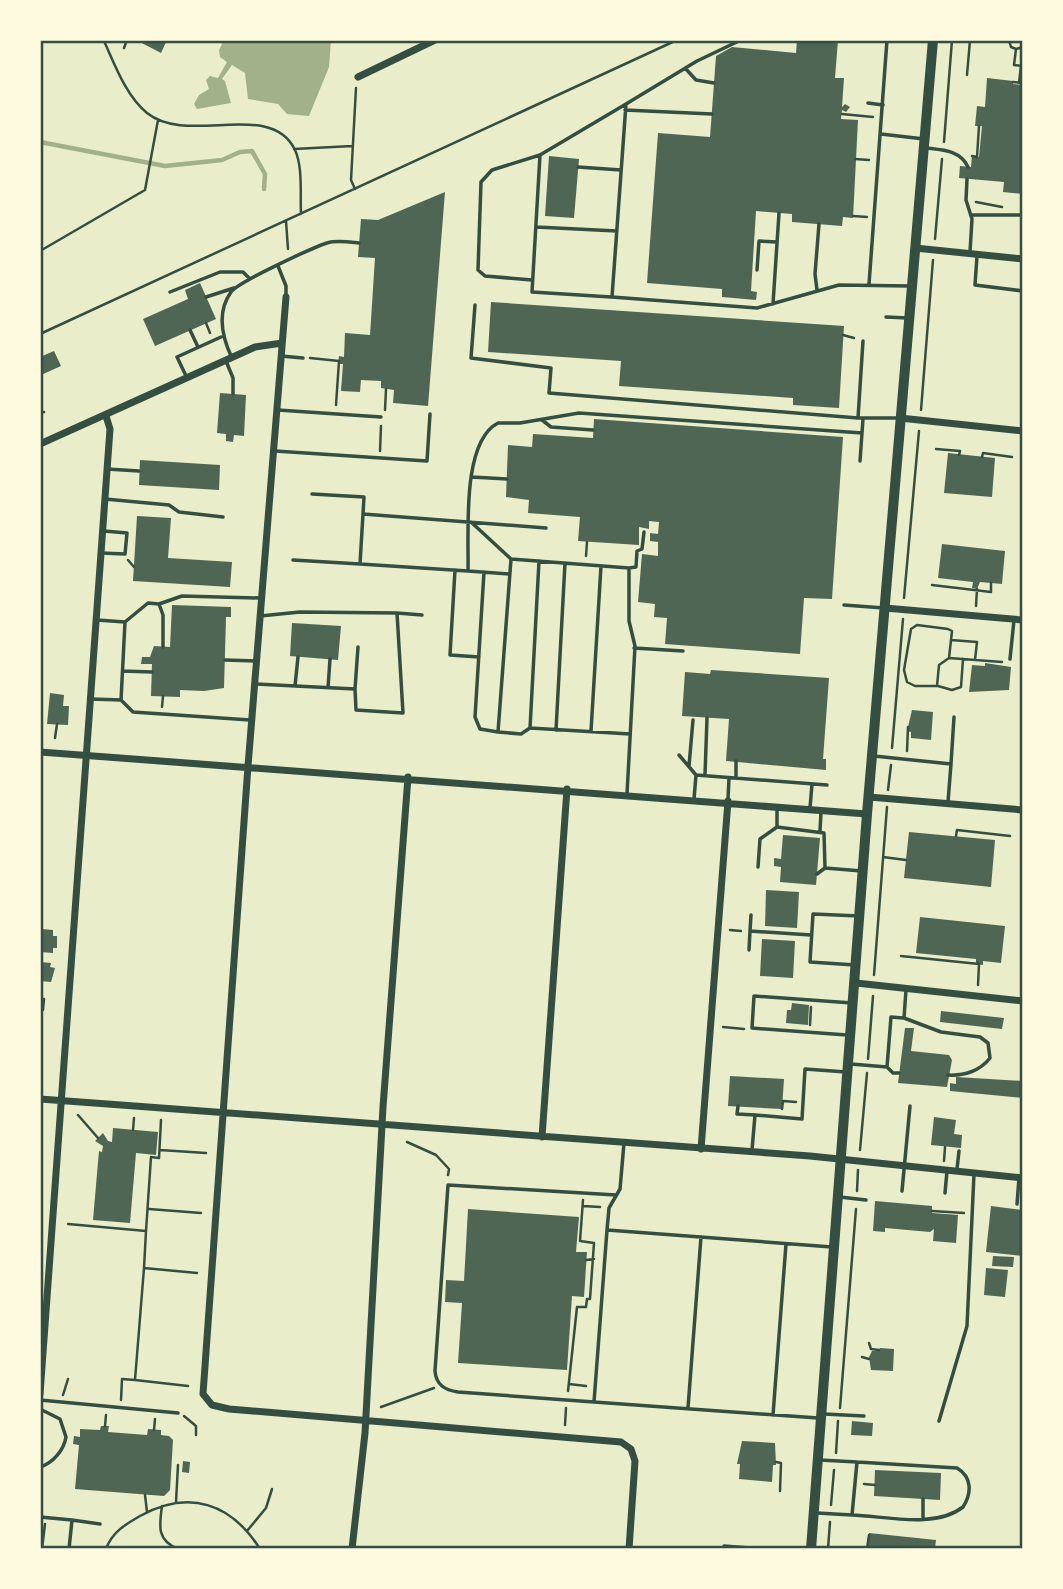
<svg xmlns="http://www.w3.org/2000/svg" width="1063" height="1589" viewBox="0 0 1063 1589" font-family="'Alegreya Sans',sans-serif">
<rect width="100%" height="100%" fill="#e9edc9"/>
<!-- water -->
<path fill="#a3b18a" d="M224,40H331L329,67L309,116L287,114L278,104L248,99L245,73L232,65L222,79L225,81L231,103L197,109L194,104L199,95L209,89L206,80L210,76L218,78L227,62L220,57L219,50Z"/>
<g fill="none" stroke-linecap="round" stroke-linejoin="round">
<!-- stream -->
<path stroke="#a3b18a" stroke-width="4.5" d="M40,142L165,166L222,160L240,152L252,151L265,174L264,189"/>
</g>
<!-- building -->
<path fill="#4f6655" d="M136,40H167L161,53Z
M797,40H838L835,78H844L842,107L845,104L850,107L846,112L842,110L841,119L858,120L853,218L843,217L842,226L792,222V214L756,211L751,291L757,292L756,300L722,297V289L647,283L658,133L710,137L716,56L732,47L796,53Z
M987,78L1013,81V84L1023,85V194L1003,192L1004,182L959,178L960,166L971,167L972,156L979,157L982,126H975L977,106L985,107Z
M549,156L579,159L574,218L545,216Z
M445,192L428,406L393,403L394,390L381,388V381L361,380L360,392L341,391L343,364H338L339,356L344,357L345,333L370,335L375,258L358,257L361,219L378,220Z
M200,283L216,319L155,346L143,319L188,299L185,290Z
M491,302L844,326L839,408L793,405V398L619,386L621,361L488,352Z
M54,351L61,366L41,375L40,357Z
M220,393L246,395L244,436L234,435L233,442L226,441V434L217,433Z
M594,419L843,437L832,599L804,598L800,654L665,644L667,618L654,617L655,604L638,602L642,554L658,556V542L650,541V533L658,534L659,522L649,521V529L639,527V545L578,541L580,517L528,513L529,500L506,497L508,445L532,447L533,434L593,438Z
M948,453L995,458L992,497L944,493Z
M140,460L220,465L219,490L139,485Z
M137,516L171,518L168,558L232,562L230,587L133,581Z
M942,544L1005,551L1002,584L980,582L977,589L972,588L973,582L938,578Z
M172,605L231,607V617H226L224,688L204,691L180,690V697L151,696L152,664H141L142,657H150L154,646L170,647Z
M292,623L341,626L338,660L290,656Z
M985,663L1011,667L1009,690L969,692L972,665L985,666Z
M711,670L829,678L823,759H826V770L726,761L729,719L682,716L685,672L710,674Z
M50,693L64,695L63,706H69L68,725L47,724Z
M912,710L933,712L931,740L911,738V732L907,731Z
M909,832L995,840L991,887L904,878Z
M783,835L820,838L816,885L780,882L781,867L774,866V858L781,859Z
M766,890L799,892L797,928L765,926Z
M920,917L1005,926L1001,963L983,961V965L976,964V959L916,953Z
M42,929L53,930V936H57V948H53V953L40,952Z
M762,939L795,941L793,978L760,976Z
M40,962L51,963L50,967L55,968L51,982L40,981Z
M792,1003L809,1005L808,1025L786,1023L787,1010H791Z
M941,1011L1004,1018L1002,1029L940,1022Z
M905,1028H914L911,1051L949,1055L952,1060L947,1087L898,1083Z
M730,1076L784,1079L782,1109L728,1106Z
M956,1077L1023,1081V1098L950,1091V1083L956,1084Z
M934,1117L956,1120L954,1134L962,1135L961,1148L931,1145Z
M113,1128L158,1132L156,1155L136,1153L130,1223L93,1220L99,1151L102,1152L103,1146L95,1141L103,1133L108,1141L112,1142Z
M875,1201L932,1206V1213L958,1215L956,1243L933,1241L934,1229L930,1232L885,1228V1232L873,1231Z
M991,1206L1023,1210V1256L986,1252Z
M468,1209L579,1217L576,1252H587L584,1297L572,1296L567,1370L458,1363L462,1303L445,1302L446,1280L464,1281Z
M993,1256L1014,1257L1013,1267L992,1266Z
M986,1268L1008,1270L1005,1297L984,1295Z
M880,1348L894,1349L893,1371L871,1370L869,1357L872,1351H879Z
M852,1421L873,1423L872,1436L851,1435Z
M101,1426H109L108,1432L147,1435L148,1429L161,1430V1435L169,1436L173,1440L170,1490L164,1496L75,1489L79,1445L73,1444L74,1436L80,1437V1429L100,1430Z
M742,1441L775,1443L776,1465H773L772,1482L739,1479L740,1464H737Z
M183,1461L190,1462L189,1473L182,1472Z
M875,1470L941,1473L940,1500L874,1496Z
M869,1533L936,1540L935,1549H868Z"/>
<g fill="none" stroke-linecap="round" stroke-linejoin="round">
<!-- path -->
<path stroke="#344e41" stroke-width="2.5" d="M1009,40L1011,47L1016,49
M1022,40L1023,41
M104,41C115,65 126,96 147,113C188,146 271,99 295,150C303,167 300,195 301,214
M1023,47L1016,49L1014,65L1023,66
M124,48L127,40
M967,75L970,40
M1013,82L1023,83
M1019,83L1021,66
M842,114L873,117
M944,142L952,40
M294,149L352,146
M972,156L977,157L979,126
M855,159L869,160
M355,189L351,180L356,88
M976,202L1002,207
M853,216L867,217
M286,221L288,249
M935,239L942,159
M40,251L145,190L158,120
M206,323L210,333
M40,334L677,40
M843,335L854,338
M310,358L339,361L336,405
M385,410L386,389
M921,410L933,260
M40,413L44,412
M936,449L960,451L959,455
M380,451L381,426
M982,457L983,453L1012,457
M586,556L587,542
M128,560L134,567
M932,585L991,592V583
M904,598L919,431
M976,606L977,589
M951,640L952,631L948,629L917,625L911,629L904,670L907,682L915,686H937L939,665L949,658L1002,662
M949,658L951,640L977,642L975,660
M938,686L952,690L961,687L963,659
M162,707L163,696
M55,738L57,724
M892,748L903,619
M907,751L908,727
M888,790L891,765
M956,836L957,830L1010,836
M883,857L906,860
M730,930L741,931
M901,956L979,964L978,985
M874,975L887,807
M43,1010L44,999
M810,1025L811,1007
M723,1027L744,1029
M868,1059L873,996
M782,1109L783,1101L796,1102
M78,1115L98,1138
M133,1130L134,1118
M407,1142L436,1155L449,1169L448,1175
M160,1150L206,1153
M860,1150L867,1073
M944,1161L945,1147
M857,1191L858,1170
M583,1206L600,1207
M149,1209L201,1213
M932,1211L964,1213
M68,1224L146,1231L144,1268
M146,1231L151,1157L159,1158L161,1120
M586,1260L594,1259
M869,1343L871,1349L879,1350
M862,1357L869,1359
M135,1380L188,1386
M569,1384L586,1386
M568,1391L577,1307H586L587,1299H590L594,1243L580,1241L583,1200
M63,1395L68,1379
M121,1400L122,1379L135,1380L144,1268L197,1273
M381,1407L434,1388
M840,1408L856,1209
M184,1416L196,1426V1435
M565,1425L566,1408
M105,1426L106,1415
M154,1430L155,1419
M836,1453L838,1421
M776,1462L781,1463L780,1491
M864,1484L875,1485
M145,1495L147,1512
M176,1502L178,1465
M831,1505L834,1470
M162,1506C159,1527 157,1540 178,1549
M247,1531L266,1508L272,1489
M42,1549L45,1524
M106,1549C112,1532 126,1524 140,1516C189,1489 231,1503 260,1549
M828,1549L830,1522
M867,1549L869,1535"/>
<!-- service -->
<path stroke="#344e41" stroke-width="3.5" d="M741,40L697,61L626,104L612,297L757,308L839,285L910,286
M685,68L696,80L714,83
M868,103L883,105
M625,110L712,114
M881,134L924,139
M926,148C942,150 960,150 968,167
M578,167L621,170
M967,179L966,200L972,219L970,252
M972,215H1023
M536,227L617,231
M977,256L975,285L1023,291
M278,266L286,286V297
M757,270L759,241L777,242
M532,280L485,276L478,270L481,182L492,170L540,155
M869,284L887,40
M817,290L815,274L819,224
M170,292L220,272H243L250,279
M206,297L234,288
M611,297L532,292L540,155L626,104
M773,304L779,213
M475,305L471,358L551,368L549,393L858,418
M886,317L908,318
M190,330L198,347
M863,341L858,418H900
M281,356L303,358
M232,358C222,337 216,313 231,292C238,282 312,248 327,243C337,240 349,242 359,243
M226,361L233,378V394
M187,378L177,357L221,337
M278,410L381,417
M542,420L551,427L593,430
M275,451L427,461L430,414
M860,461L863,419
M107,469L139,471
M472,477L507,479
M312,494L364,497L363,514
M105,499L169,505L179,512L223,517
M471,522L511,559L629,568V621L635,646L627,794
M546,528L363,514L360,564L468,571C469,534 461,442 498,423H520L579,413L862,433
M101,553L125,554L127,533L104,531
M511,559L498,732L521,734L530,728L630,734
M293,560L360,564
M629,568L636,567L637,551L642,549L644,532
M455,570L450,655L479,657
M468,571L509,574
M484,572L475,717L480,729L498,732
M159,604L182,596L260,598
M844,605L884,608
M397,613L422,615
M260,616L300,612L397,613L403,713L356,710L355,689
M125,622L148,603L159,604L163,615V647
M634,648L683,651
M1010,659L1014,620
M225,660L256,661
M123,671L152,672
M256,684L355,689L358,647
M295,686L298,657
M328,688L330,659
M91,699L121,700L125,622L97,620
M121,700L133,712L250,720
M530,728L539,561
M556,730L565,563
M591,731L601,566
M679,755L696,775L827,785
M874,756L951,764L948,802
M951,764L954,717
M689,766L693,720
M705,775L707,718
M736,778V761
M694,799L696,775
M728,799L729,778
M777,808V827L824,833L825,868L862,871
M810,808L812,784
M820,831L821,812
M758,867L760,839L777,827
M817,874L825,868
M751,915L750,931L811,935
M749,950L750,931
M855,965L810,962L813,914L859,916
M906,990L904,1018L941,1032L980,1037L988,1043L990,1058C980,1071 964,1076 948,1075
M847,1035L752,1028L754,996L852,1003
M851,1064L887,1067L891,1017L903,1018
M887,1067L893,1073H899
M738,1106L737,1114L755,1115
M752,1150L755,1115L802,1119L805,1069L846,1072
M957,1169L959,1151
M902,1191L910,1106
M945,1193L947,1171
M840,1197L866,1200
M1017,1204L1019,1178
M607,1230L609,1208L620,1189L624,1143
M40,1400L178,1413
M594,1402L458,1392C445,1390 436,1385 435,1371L448,1185L616,1195
M688,1408L701,1237
M40,1409L60,1419L66,1437C64,1450 53,1463 40,1467
M824,1414L864,1416
M773,1415L786,1244
M818,1418L594,1402L607,1230L832,1247
M939,1421L967,1326L974,1174
M817,1513L852,1515L857,1462L820,1460
M852,1515C885,1516 935,1529 963,1507C972,1493 972,1477 957,1468L857,1462
M40,1517L72,1520L69,1549
M923,1518V1499
M72,1520L100,1524
M724,1549V1546L763,1549"/>
<!-- minor -->
<path stroke="#344e41" stroke-width="7" d="M358,77L435,40
M915,248L1023,259
M286,297L248,766L203,1394L212,1405L229,1409L621,1442L631,1449L635,1461L629,1549
M900,418L1023,431
M40,444L255,347L282,343
M885,608L1023,620
M40,752L867,814
M869,797L1023,810
M856,983L1023,1001
M40,1099L810,1156L1023,1178
M542,1137L567,789
M701,1149L728,801
M40,1394L110,429L106,416
M352,1549L365,1433L383,1107L408,777"/>
<!-- secondary -->
<path stroke="#344e41" stroke-width="10" d="M811,1549L867,814L933,40"/>
</g>
<!-- border -->
<rect width="1063" height="1589" fill="none" stroke="#fefae0" stroke-width="84"/>
<rect x="42" y="42" width="979" height="1505" fill="none" stroke="#344e41" stroke-width="2.5"/>
</svg>
